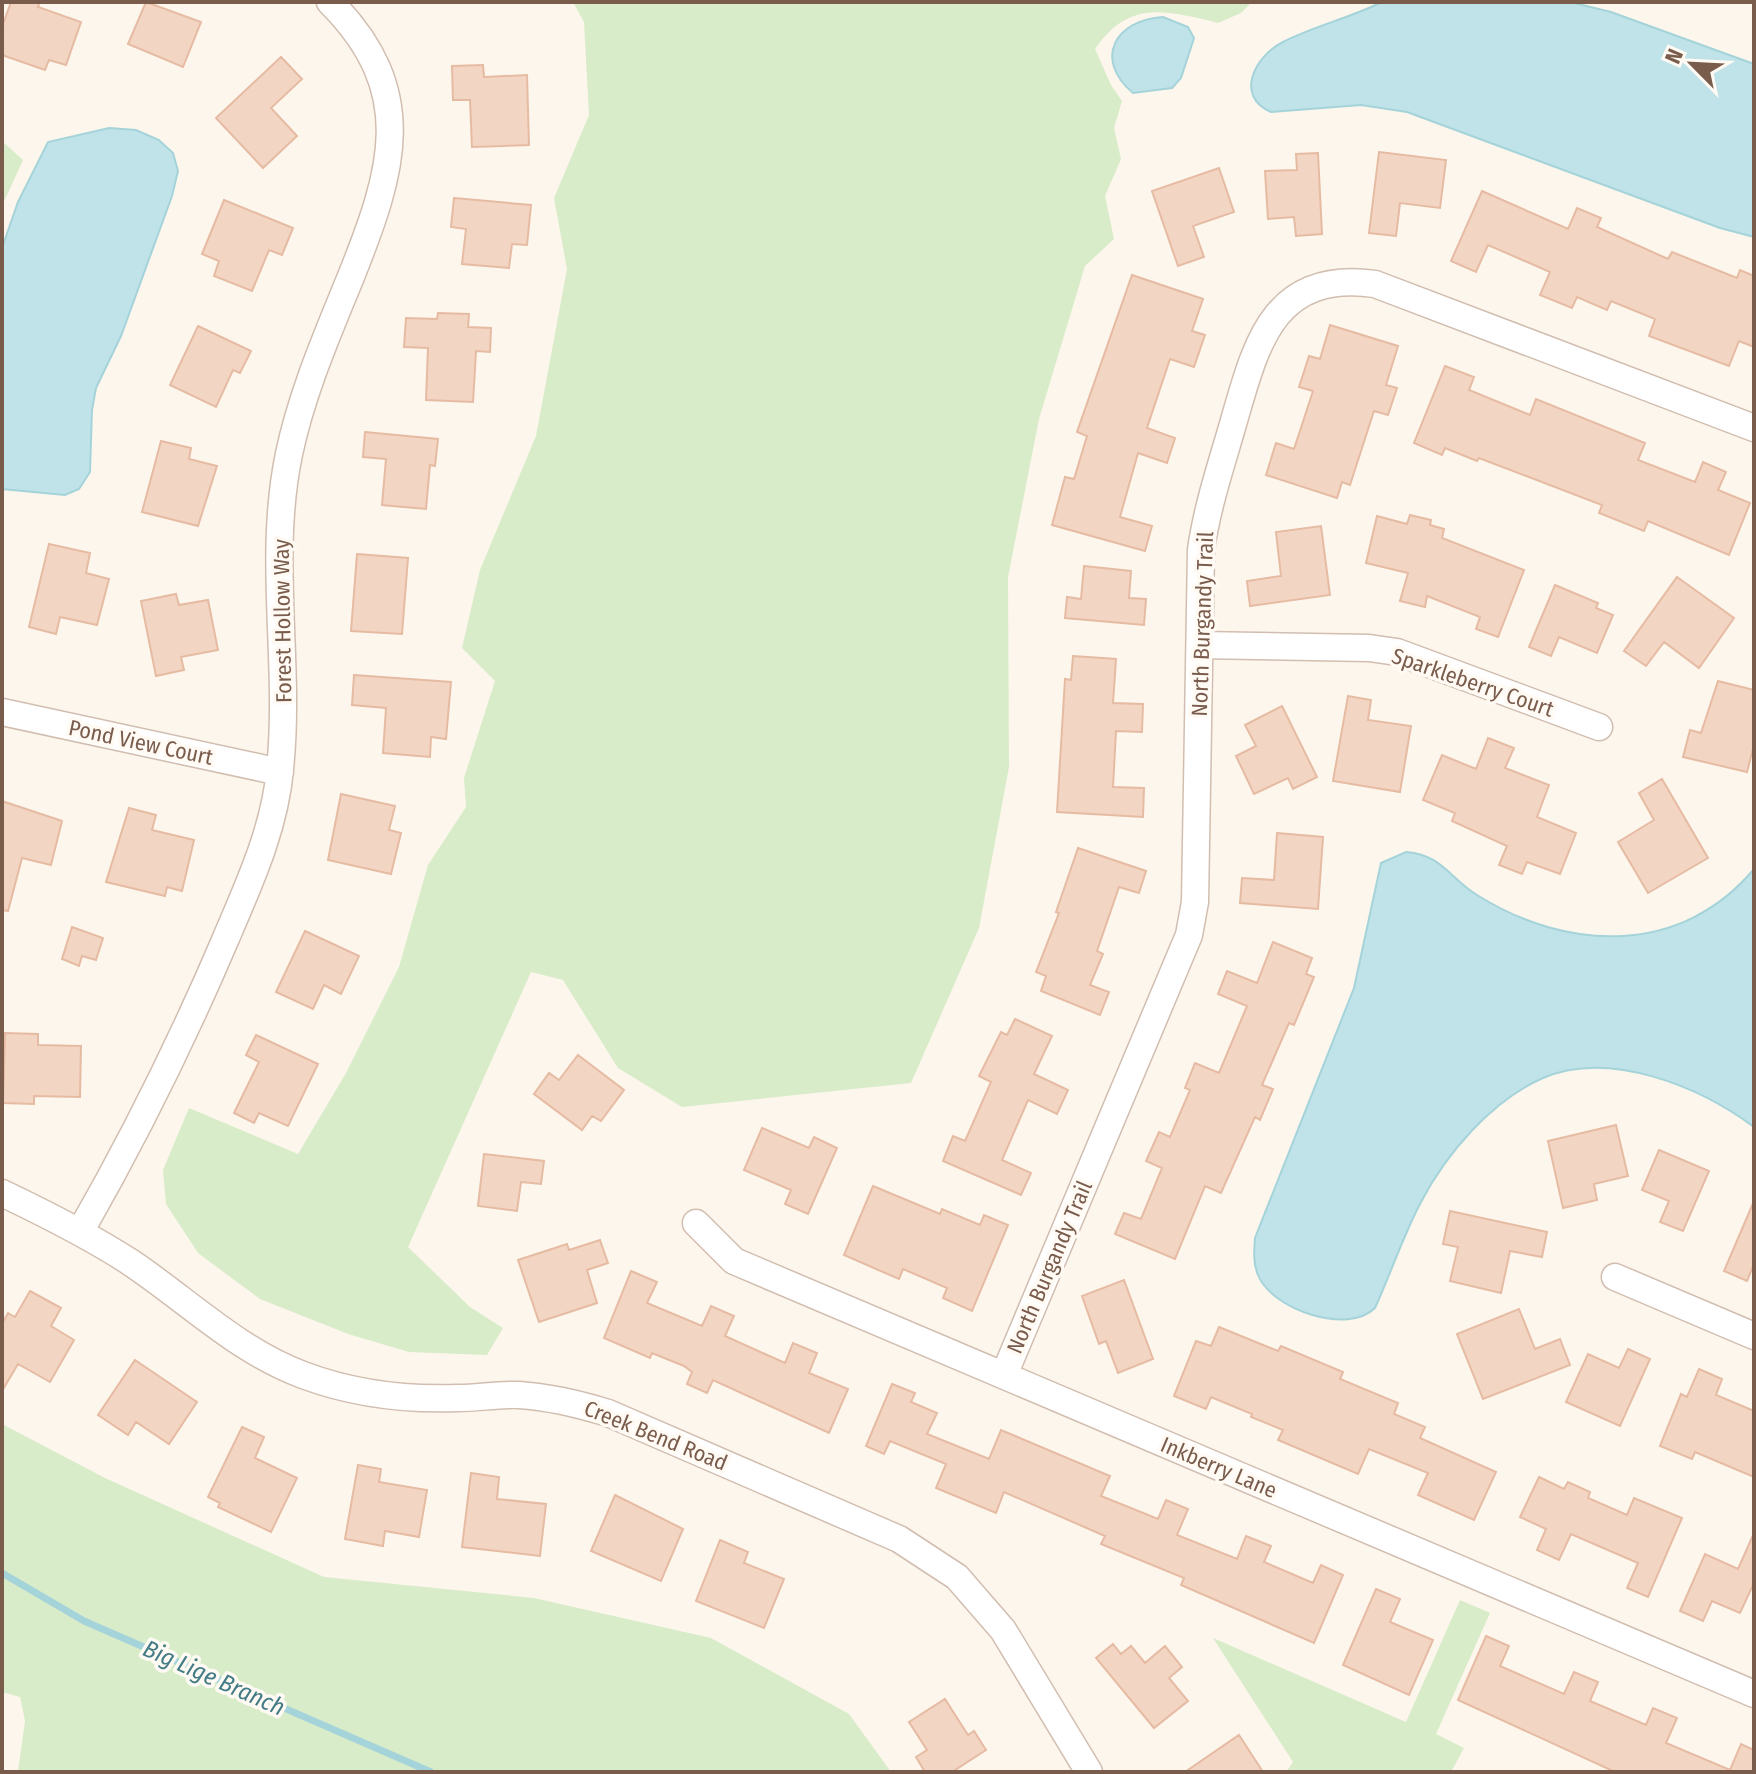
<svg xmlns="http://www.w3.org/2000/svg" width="1756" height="1774" viewBox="0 0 1756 1774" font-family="'Fira Sans Condensed',sans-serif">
<rect width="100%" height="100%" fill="#fdf6ec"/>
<!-- green -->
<path fill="#d8ecc9" d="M573,2H1252L1241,13L1218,23C1164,10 1129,0 1095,49L1111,85L1122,101L1114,128L1121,159L1105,196L1114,239L1085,266L1039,419L1008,577L1009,767L979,928L911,1083L682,1107L618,1068L563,980L531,972L408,1247L470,1307L503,1328L487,1355L409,1352L348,1334L260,1299L198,1253L166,1204L163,1170L189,1108L298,1154L346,1073L399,967L428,865L466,807L464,778L495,681L462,648L480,570L536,436L567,269L554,198L589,115L584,22Z
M2,141L23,160L2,206Z
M2,1424L105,1478L324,1577L534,1598L711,1638L849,1714L891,1772H18L25,1721L20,1697L2,1692Z
M1460,1600L1490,1613L1436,1734L1464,1748L1451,1772H1286L1293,1762L1213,1638L1406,1722Z"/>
<!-- water -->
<path fill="#bfe3e8" stroke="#a5d3da" stroke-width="2" d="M1382,2H1570L1611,12L1754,64V237L1720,228L1407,112L1361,105L1271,112C1234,96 1255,56 1283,42C1314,26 1350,18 1382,2Z
M1163,17L1188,27L1194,38L1181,78L1172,88L1133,93C1093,59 1115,20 1163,17Z
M109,128L136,130L159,140L173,153L178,171L172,196L121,336L96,388L92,410L90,472L79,489L65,495L2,489V248L18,202L48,142Z
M1406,852C1443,855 1449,878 1477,895C1568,952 1681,956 1754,869V1127C1700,1087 1610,1049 1543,1078C1492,1100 1446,1154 1421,1202C1403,1236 1391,1273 1375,1308C1348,1335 1272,1310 1258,1275C1253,1263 1254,1251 1255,1238L1354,988L1381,863Z"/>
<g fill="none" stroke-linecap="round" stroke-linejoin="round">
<!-- stream -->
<path stroke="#a5d3da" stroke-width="7" d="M2,1573L84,1621L431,1772"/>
</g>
<!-- building -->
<path fill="#f3d5c3" stroke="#e6bba3" stroke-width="2" d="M11,2H40L38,7L81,22L66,65L49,60L45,70L2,55V27Z
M146,2L201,22L183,67L128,44Z
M281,57L302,79L271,108L297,136L263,168L216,118Z
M483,65L484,77L527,75L529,145L472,147L470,100H453L452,66Z
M1379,152L1446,160L1440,208L1400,203L1396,236L1369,233Z
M1318,153L1322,234L1296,236L1294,217L1268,219L1265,171L1297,170L1296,154Z
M1219,168L1234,212L1193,226L1204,257L1178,266L1152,191Z
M1482,191L1568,229L1577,208L1601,218L1597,227L1668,259L1672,252L1737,278L1740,270L1754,276V347L1739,341L1729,366L1649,336L1655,319L1611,301L1607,310L1577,297L1572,308L1540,295L1550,272L1488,245L1476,272L1451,261Z
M454,198L531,205L527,245L512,244L509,268L462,264L466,229L451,227Z
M224,200L293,228L282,255L269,250L252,291L214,276L219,261L202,254Z
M1132,275L1203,299L1192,331L1205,335L1194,367L1170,359L1147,428L1175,438L1167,463L1138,453L1120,517L1152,526L1145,551L1052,525L1065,477L1074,479L1087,436L1077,432Z
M438,313L469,314L468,327L491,328L490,352L476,351L473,402L426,400L428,348L404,347L406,318L437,319Z
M1330,325L1398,346L1386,385L1397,388L1388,415L1374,411L1350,485L1342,482L1337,498L1266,475L1276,443L1294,449L1313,391L1299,387L1309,356L1320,359Z
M198,326L251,351L240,373L233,370L216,407L170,385Z
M1445,366L1474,377L1469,390L1530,415L1536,399L1645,443L1638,460L1695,482L1703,462L1726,472L1718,490L1750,503L1729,555L1648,521L1644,531L1599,513L1602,505L1479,458L1477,461L1445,448L1442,455L1414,443Z
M365,432L438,439L435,466L430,465L426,509L382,505L386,459L363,457Z
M161,441L191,448L189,459L217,466L198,526L142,512Z
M1410,515L1431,520L1430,525L1444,529L1442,538L1524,570L1498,637L1476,629L1480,617L1427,596L1425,607L1400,601L1408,573L1366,563L1377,516L1407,524Z
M1321,526L1330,595L1250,606L1247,581L1281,576L1276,532Z
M49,544L90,553L86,573L109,579L97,625L60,617L56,634L29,627Z
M357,554L408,558L402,634L351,631Z
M1084,566L1131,571L1129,598L1146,599L1144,625L1065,618L1067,597L1081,599Z
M1677,577L1734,618L1699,668L1664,642L1646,666L1624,651Z
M1555,585L1598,603L1596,608L1613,615L1597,653L1559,637L1551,656L1529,647Z
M176,594L179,605L208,600L218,650L181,657L184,670L156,676L141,601Z
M1073,656L1116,659L1113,703L1143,704L1142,732L1116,731L1113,787L1144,788L1143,817L1057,812L1065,679L1071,680Z
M354,675L451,682L446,739L431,737L430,757L383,753L386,708L352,705Z
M1718,681L1754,690V745L1747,772L1683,757L1690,730L1701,733Z
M1348,696L1371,700L1368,720L1411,726L1400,792L1333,781Z
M1282,706L1317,777L1293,789L1288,778L1254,794L1236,756L1256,746L1245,725Z
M1488,738L1514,748L1505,768L1549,785L1537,817L1576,833L1560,874L1527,862L1522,874L1499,865L1507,846L1452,821L1455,813L1423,800L1442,755L1476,769Z
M1662,779L1708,858L1648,893L1618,842L1654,820L1639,793Z
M341,794L395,806L389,830L401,833L391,874L328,860Z
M2,801L62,821L51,865L22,858L8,911L2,910Z
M129,808L156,815L152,830L194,840L182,891L167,887L165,896L106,882Z
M1277,833L1323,837L1318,909L1240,903L1242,878L1274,880Z
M1078,848L1146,871L1139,893L1119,887L1097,951L1103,954L1090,985L1109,992L1100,1015L1041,991L1046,976L1036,972L1059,913L1056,912Z
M72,927L103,938L96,960L82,956L79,966L62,959Z
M305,931L359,956L341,994L324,985L313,1009L276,992Z
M1273,942L1312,958L1306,974L1314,977L1294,1025L1289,1023L1262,1085L1273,1089L1260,1120L1255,1117L1221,1193L1205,1186L1175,1259L1115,1234L1124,1213L1141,1219L1162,1168L1146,1161L1159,1132L1170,1137L1190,1090L1185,1088L1195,1063L1219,1073L1247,1006L1218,994L1227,971L1257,983Z
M1015,1019L1052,1036L1034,1074L1068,1090L1057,1114L1028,1100L1002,1160L1031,1173L1021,1195L943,1161L953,1136L965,1141L991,1082L979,1076L1001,1032L1007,1035Z
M5,1033L38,1034V1045L81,1046L80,1097L34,1096V1104L3,1103Z
M256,1035L318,1064L288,1126L259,1113L254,1123L234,1113L259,1062L246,1055Z
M578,1055L624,1090L601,1121L592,1116L582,1130L534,1094L549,1073L559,1080Z
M1616,1125L1628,1176L1594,1184L1597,1200L1563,1208L1548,1141Z
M762,1128L809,1148L814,1137L837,1148L808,1214L785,1204L791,1190L744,1170Z
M1659,1150L1709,1171L1683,1231L1660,1222L1669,1201L1642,1190Z
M484,1154L544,1161L541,1184L521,1182L517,1211L478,1206Z
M873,1186L940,1214L942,1209L980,1225L984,1215L1008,1225L972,1311L943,1298L947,1288L903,1269L899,1279L844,1255Z
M1754,1201V1264L1747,1281L1724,1271Z
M1450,1211L1547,1232L1542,1257L1510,1251L1501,1293L1450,1281L1458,1247L1443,1244Z
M600,1240L608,1263L587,1270L597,1303L539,1322L518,1260L567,1244L569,1250Z
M631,1271L657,1282L647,1303L702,1326L711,1306L734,1316L725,1336L785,1363L793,1343L817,1353L809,1373L848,1389L829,1433L713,1380L707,1393L687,1384L692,1372L684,1366L652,1353L650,1358L604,1338Z
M1124,1280L1153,1359L1118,1373L1106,1341L1099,1344L1082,1296Z
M30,1291L61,1308L51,1326L74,1340L50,1382L18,1364L2,1391V1324L8,1313L15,1317Z
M1519,1309L1535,1349L1560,1339L1570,1365L1483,1399L1457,1334Z
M1219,1327L1278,1351L1281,1346L1343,1372L1340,1379L1398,1403L1394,1414L1425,1427L1420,1438L1496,1472L1474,1520L1418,1495L1428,1473L1369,1449L1358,1474L1278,1440L1283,1430L1251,1417L1252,1414L1211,1397L1206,1409L1174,1396L1196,1341L1211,1346Z
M1628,1349L1650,1359L1620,1426L1566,1402L1588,1354L1619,1368Z
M135,1360L197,1402L169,1444L136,1422L128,1435L98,1415Z
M1699,1369L1722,1379L1716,1395L1754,1411V1477L1695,1452L1692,1459L1660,1446L1681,1394L1687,1397Z
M892,1384L915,1393L911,1402L937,1413L927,1434L989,1459L1001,1430L1110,1476L1101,1496L1158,1519L1166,1500L1188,1509L1177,1535L1237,1559L1246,1536L1271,1546L1264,1562L1313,1583L1321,1565L1343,1575L1314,1643L1181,1585L1184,1578L1101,1544L1105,1536L1004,1492L996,1513L936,1488L946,1464L890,1441L884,1454L866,1446Z
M242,1427L264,1437L255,1458L297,1478L271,1532L218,1507L220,1503L208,1497Z
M358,1465L381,1469L379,1482L427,1490L419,1537L385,1531L383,1546L345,1539Z
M471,1473L499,1477L497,1499L546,1504L540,1556L462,1547Z
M1539,1477L1564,1489L1568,1482L1590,1492L1588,1498L1627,1515L1634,1498L1682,1518L1648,1597L1627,1588L1638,1563L1571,1534L1559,1560L1537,1550L1546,1529L1520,1517Z
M615,1495L683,1529L661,1581L591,1551Z
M1754,1533V1583L1740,1613L1712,1601L1703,1621L1680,1611L1705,1554L1738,1569Z
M720,1540L748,1552L744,1563L784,1579L764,1628L696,1601Z
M1376,1589L1400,1599L1390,1622L1433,1640L1409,1695L1343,1665Z
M1486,1636L1509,1646L1500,1666L1564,1694L1574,1672L1598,1682L1590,1701L1646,1725L1653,1708L1677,1718L1666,1743L1730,1770L1741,1744L1754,1750V1772H1615L1458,1700Z
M1113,1644L1121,1654L1131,1646L1145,1663L1165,1646L1182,1667L1169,1678L1188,1701L1154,1728L1096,1658Z
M945,1699L968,1735L974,1731L986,1750L952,1772H925L916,1757L927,1750L909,1722Z
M1239,1735L1263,1772H1185Z"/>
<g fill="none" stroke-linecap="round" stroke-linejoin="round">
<defs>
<path id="street" d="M1200,645L1369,648L1397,652L1599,727
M2,712L280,772
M2,1193C46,1214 90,1236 130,1262C187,1300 238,1351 303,1375C351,1393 406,1400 458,1398C478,1398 499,1394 519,1395C549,1397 579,1404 608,1413L899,1539L957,1577L1003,1630L1089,1772
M696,1223L734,1261L1754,1694
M80,1232C135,1136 183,1039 226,938C249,884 275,828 280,769C291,664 267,559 289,454C302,392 328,333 352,274C393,171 419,91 330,2
M1615,1277L1754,1336
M1004,1375L1189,935L1195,902L1201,550C1207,507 1221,466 1233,424C1256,345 1272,270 1375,284L1754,428"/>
</defs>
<!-- street casing -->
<use href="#street" stroke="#d1beb0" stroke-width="29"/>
<!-- street -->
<use href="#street" stroke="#fff" stroke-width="26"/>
</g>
<g text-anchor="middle" stroke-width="7" stroke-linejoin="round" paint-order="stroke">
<!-- street labels -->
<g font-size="22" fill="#7a5c4d" stroke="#fffaf3">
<text transform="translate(282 621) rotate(-91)" y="8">Forest Hollow Way</text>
<text transform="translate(1202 624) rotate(-88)" y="8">North Burgandy Trail</text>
<text transform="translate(1473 682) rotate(19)" y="8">Sparkleberry Court</text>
<text transform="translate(141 742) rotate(12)" y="8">Pond View Court</text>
<text transform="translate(1049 1267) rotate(-67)" y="8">North Burgandy Trail</text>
<text transform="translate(656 1435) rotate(22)" y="8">Creek Bend Road</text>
<text transform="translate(1219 1467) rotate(23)" y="8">Inkberry Lane</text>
</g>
<!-- water labels -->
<g font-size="24" font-style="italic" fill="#437c86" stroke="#fffaf3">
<text transform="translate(214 1678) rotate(24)" y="8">Big Lige Branch</text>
</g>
</g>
<!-- border -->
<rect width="1756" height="1774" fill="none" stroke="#7a5c4d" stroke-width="8"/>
<!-- north arrow -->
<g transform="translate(1692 64) rotate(294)" stroke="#fffaf3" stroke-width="6" paint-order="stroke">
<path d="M0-6L14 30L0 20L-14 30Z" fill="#7a5c4d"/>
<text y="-12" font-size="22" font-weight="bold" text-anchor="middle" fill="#7a5c4d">N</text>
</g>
</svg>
